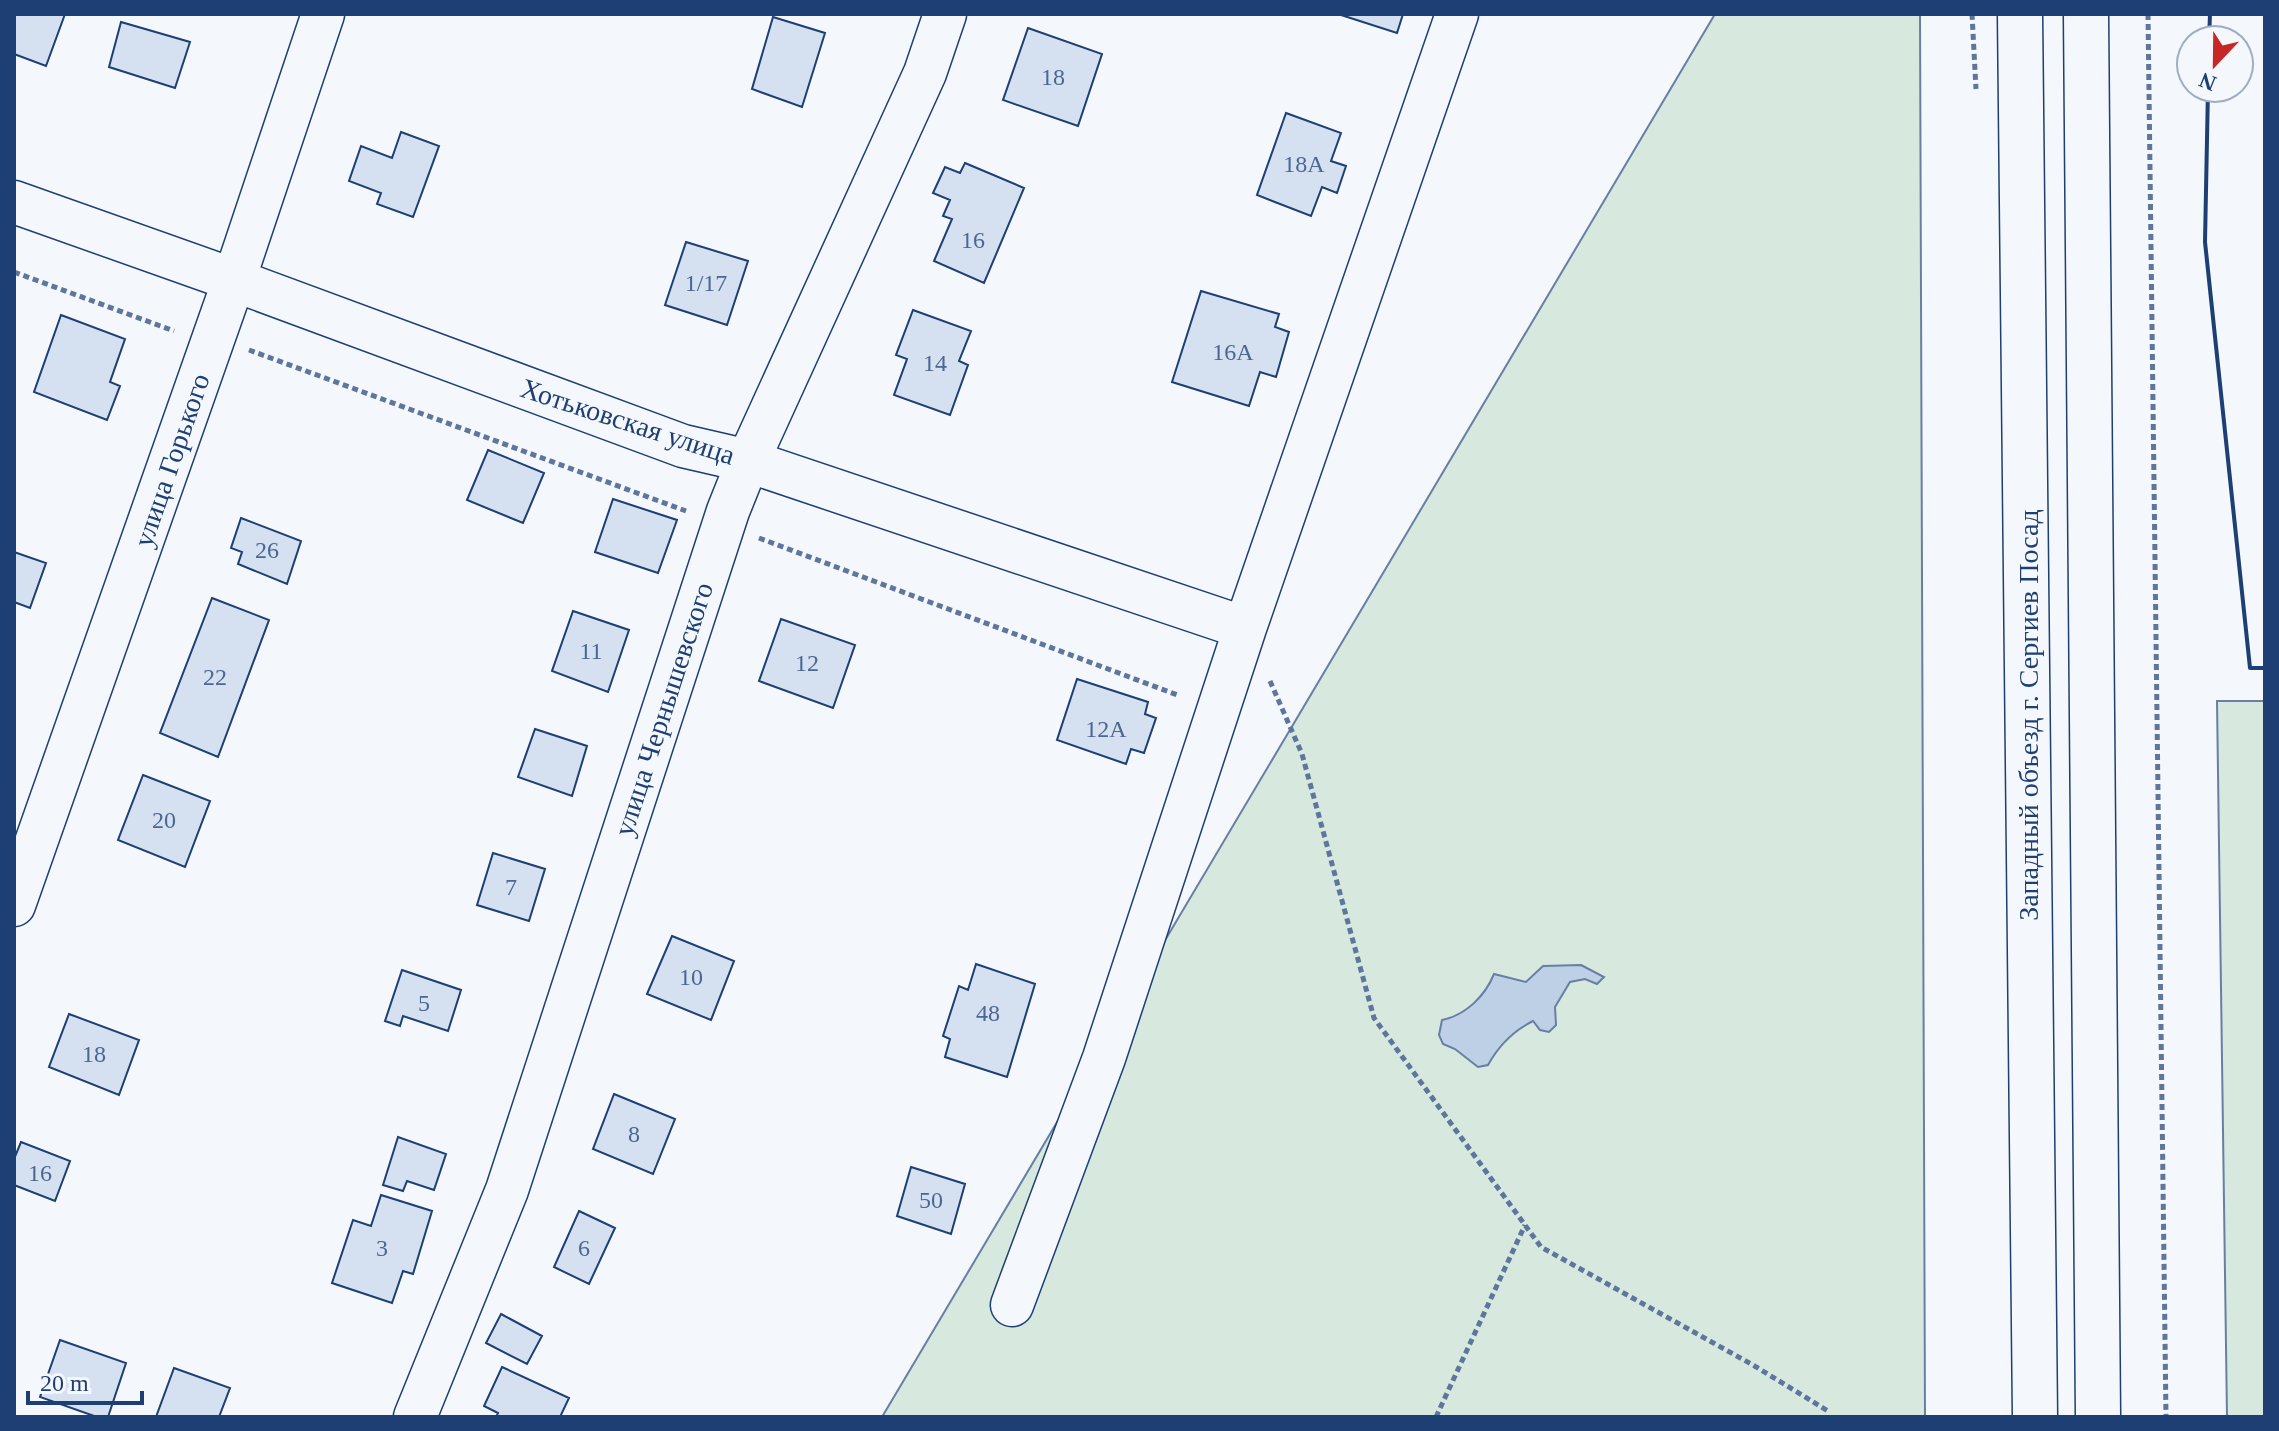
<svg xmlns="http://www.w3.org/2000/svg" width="2279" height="1431" viewBox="0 0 2279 1431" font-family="Georgia,serif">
<rect width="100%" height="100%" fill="#f4f7fb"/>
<!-- green -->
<path fill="#d7e8df" stroke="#687fa3" stroke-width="2" d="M1715,14H1920L1925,1417H882Z
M2217,701H2265V1417H2227Z"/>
<!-- water -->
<path fill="#bed0e5" stroke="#687fa3" stroke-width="2" d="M1581,965L1604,977L1597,984L1585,979L1570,982L1555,1007L1556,1025L1549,1032L1540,1030L1533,1021C1513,1031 1499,1045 1488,1065L1478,1067L1455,1049L1443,1044L1439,1035L1442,1020C1466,1015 1485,996 1494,974L1526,982L1543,966Z"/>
<!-- building -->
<path fill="#d5e0f0" stroke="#1d3f73" stroke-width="2" d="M14,14H65L46,66L14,54Z
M1338,14H1403L1397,33Z
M773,17L825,33L802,107L752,89Z
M121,22L190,42L175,88L109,67Z
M1028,28L1102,54L1078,126L1003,100Z
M1286,113L1341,133L1331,161L1346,166L1337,193L1322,187L1311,216L1257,195Z
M401,132L439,146L413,217L377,204L381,193L349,181L361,146L392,158Z
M965,163L1024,188L984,283L934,261L952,219L943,216L950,200L933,193L945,167L960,173Z
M686,242L748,261L727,325L665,305Z
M1201,291L1279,314L1275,327L1289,332L1276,377L1260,372L1249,406L1172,382Z
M913,310L971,331L959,361L968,365L950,415L894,395L907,359L896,355Z
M61,315L125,339L110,382L120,386L107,420L34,392Z
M488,450L544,473L523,523L467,500Z
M613,499L677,520L658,573L595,552Z
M241,518L301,541L287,584L238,564L242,552L231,548Z
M14,552L46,563L30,608L14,602Z
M212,598L269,620L218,757L160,733Z
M573,611L629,630L608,692L552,671Z
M781,619L855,645L833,708L759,681Z
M1077,679L1148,702L1145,714L1156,718L1144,753L1131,749L1126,764L1057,740Z
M535,729L587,746L572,796L518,777Z
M143,775L210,801L185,867L118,840Z
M493,853L545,869L529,921L477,905Z
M672,936L734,961L711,1020L647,994Z
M976,964L1035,984L1007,1077L945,1057L950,1039L943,1036L959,986L968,990Z
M402,970L461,990L448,1031L403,1016L400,1026L385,1021Z
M69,1014L139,1040L119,1095L49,1067Z
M614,1094L675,1119L653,1174L593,1149Z
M398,1137L446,1154L434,1190L407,1181L403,1191L383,1185Z
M21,1142L70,1161L55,1201L14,1185V1159Z
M911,1167L965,1184L951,1234L897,1216Z
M381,1195L432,1211L413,1274L403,1271L392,1303L332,1283L353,1220L371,1226Z
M579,1211L615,1228L589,1284L554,1267Z
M501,1314L542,1336L527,1364L486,1343Z
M60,1340L126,1363L108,1417H97L40,1397Z
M502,1367L569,1398L560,1417H496L498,1413L484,1406Z
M174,1368L230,1388L219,1417H156Z"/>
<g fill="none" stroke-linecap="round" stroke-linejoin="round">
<defs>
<path id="minor" d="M14,202L234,280L683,446L748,461L1245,628
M14,905L234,280L323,14
M1012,1305L1104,1058L1245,628L1457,14
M415,1417L507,1190L728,511L748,461L925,73L945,14"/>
<path id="major" d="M2020,14L2035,1417
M2086,14L2098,1417"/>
</defs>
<!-- minor casing -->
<use href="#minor" stroke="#1d3f73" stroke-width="45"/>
<!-- major casing -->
<use href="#major" stroke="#1d3f73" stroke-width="47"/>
<!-- path -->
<path stroke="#5e769c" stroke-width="5" stroke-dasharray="6 4" stroke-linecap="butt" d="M1972,14L1976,89
M2148,14L2166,1417
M14,272L174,331
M249,350L686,511
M759,538L1180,696
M1270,681L1302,754L1374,1018L1541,1247L1753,1365L1828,1411
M1436,1417L1525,1225"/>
<!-- minor -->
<use href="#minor" stroke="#f4f7fb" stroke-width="42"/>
<!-- major -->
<use href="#major" stroke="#f4f7fb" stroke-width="44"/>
<!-- wall -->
<path stroke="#1d3f73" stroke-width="4" d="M2209,40L2210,14
M2208,88L2205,242L2250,668H2265"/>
</g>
<g text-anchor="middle" stroke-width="6" stroke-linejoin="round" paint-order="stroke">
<!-- number labels -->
<g font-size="24" fill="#4b6792">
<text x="1053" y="85">18</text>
<text x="1304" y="172">18А</text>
<text x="973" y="248">16</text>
<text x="706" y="291">1/17</text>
<text x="1233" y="360">16А</text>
<text x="935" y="371">14</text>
<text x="267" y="558">26</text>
<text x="591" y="659">11</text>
<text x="807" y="671">12</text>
<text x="215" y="685">22</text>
<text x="1106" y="737">12А</text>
<text x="164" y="828">20</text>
<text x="511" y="895">7</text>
<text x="691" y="985">10</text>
<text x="424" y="1011">5</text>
<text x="988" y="1021">48</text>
<text x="94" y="1062">18</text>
<text x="634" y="1142">8</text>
<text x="40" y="1181">16</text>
<text x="931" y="1208">50</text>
<text x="382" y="1256">3</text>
<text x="584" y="1256">6</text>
</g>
<!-- street labels -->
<g font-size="28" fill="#1d3f73" stroke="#f4f7fb">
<text transform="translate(628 421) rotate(18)" y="10">Хотьковская улица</text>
<text transform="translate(171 460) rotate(-71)" y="10">улица Горького</text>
<text transform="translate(663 709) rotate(-72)" y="10">улица Чернышевского</text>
<text transform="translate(2028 715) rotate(-90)" y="10">Западный объезд г. Сергиев Посад</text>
</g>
</g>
<!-- border -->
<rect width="2279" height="1431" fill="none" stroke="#1d3f73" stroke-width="32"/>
<!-- north arrow -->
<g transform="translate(2215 64) rotate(202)"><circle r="38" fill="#f4f7fb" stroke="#9eadc5" stroke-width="2"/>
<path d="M0-6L14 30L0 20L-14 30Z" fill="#c62828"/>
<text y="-12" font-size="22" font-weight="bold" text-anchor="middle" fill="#1d3f73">N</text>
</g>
<!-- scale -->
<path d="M28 1391v12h114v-12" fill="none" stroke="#1d3f73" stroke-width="4"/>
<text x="40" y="1391" font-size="24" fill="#1d3f73" stroke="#f4f7fb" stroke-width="6" paint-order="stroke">20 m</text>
</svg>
